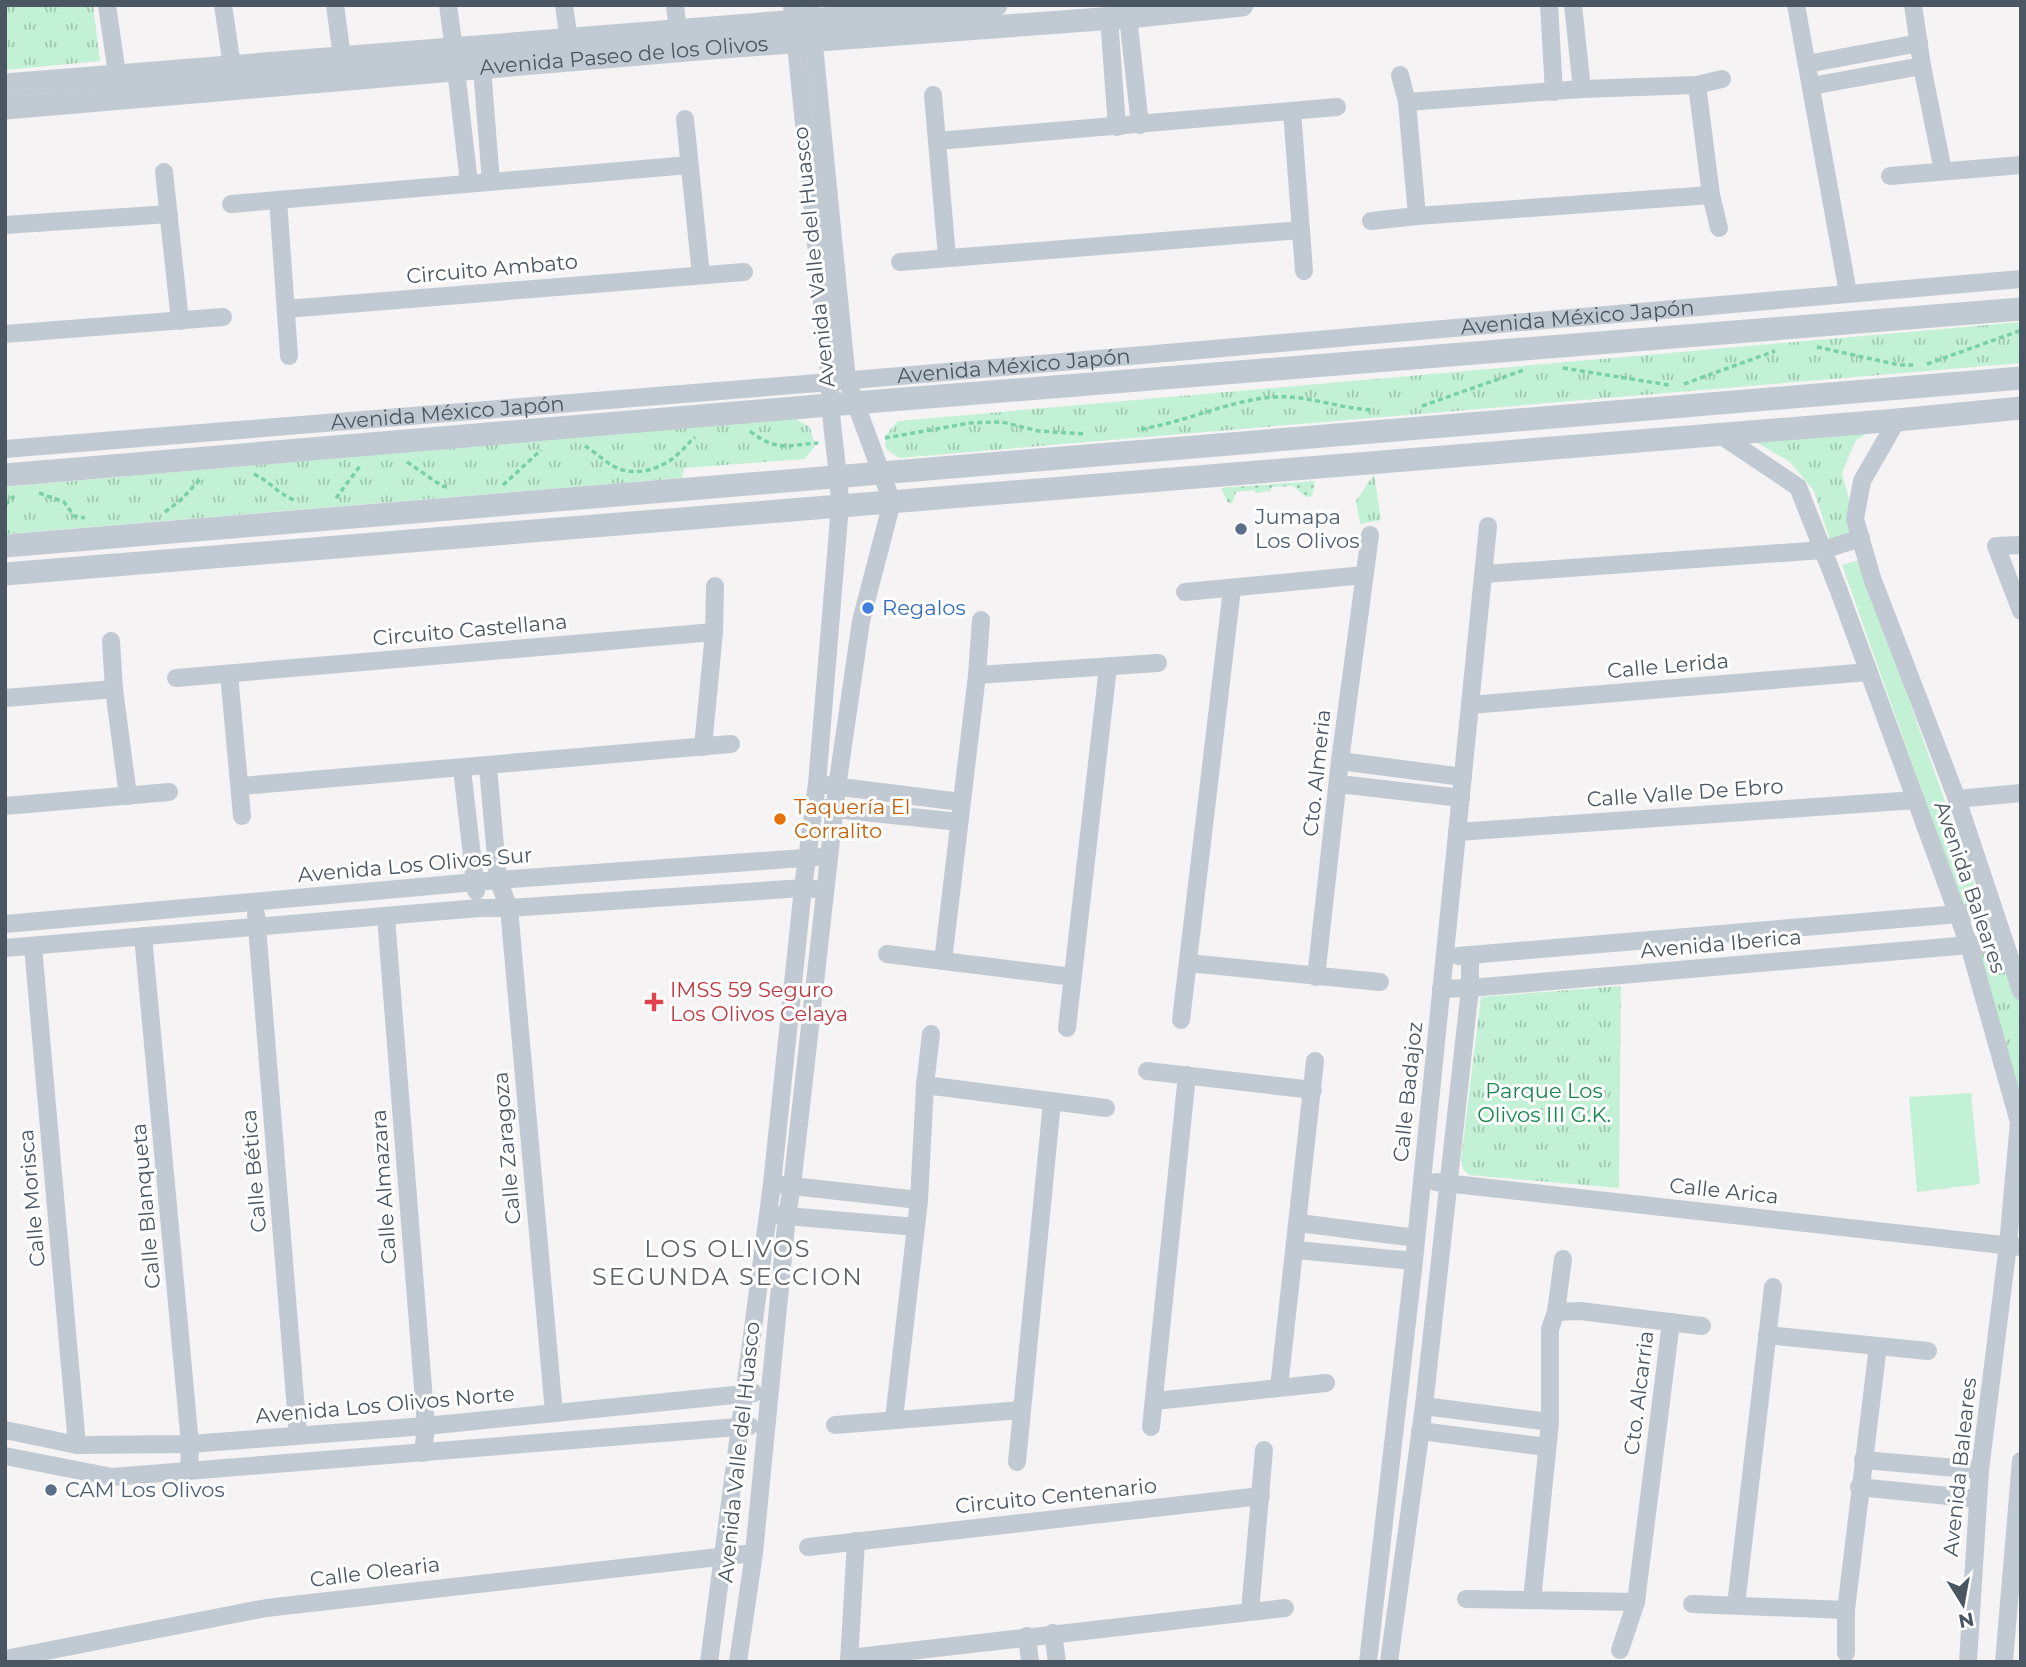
<svg xmlns="http://www.w3.org/2000/svg" width="2026" height="1667" viewBox="0 0 2026 1667" font-family="Montserrat,sans-serif">
<defs>
<pattern id="park-tufts" width="24" height="20" patternUnits="userSpaceOnUse" patternTransform="scale(1.75)"><rect width="24" height="20" fill="#c3f1d5"/><path d="M3 7l-1-3M5 7V3M7 7l1-3M15 17l-1-3M17 17v-4M19 17l1-3" fill="none" stroke="#a0c6b0"/></pattern>
<pattern id="garden-dots" width="8" height="8" patternUnits="userSpaceOnUse" patternTransform="scale(1.75)"><rect width="8" height="8" fill="#c3f1d5"/><path d="M2 2h.1M6 6h.1" fill="none" stroke="#a0c6b0" stroke-width="1.8" stroke-linecap="round"/></pattern>
</defs>
<rect width="100%" height="100%" fill="#f5f3f3"/>
<!-- grass -->
<path fill="#c3f1d5" d="M1859,560L1983,908L1965,912L1842,565Z
M1971,1093L1980,1184L1917,1192L1909,1097Z"/>
<!-- park -->
<path fill="url(#park-tufts)" d="M5,5H93L100,61L5,70Z
M2021,322V363L899,458L886,449L885,436L898,421Z
M794,418L810,427L815,446L805,459L684,468L682,478L5,534V487Z
M1872,430L1856,440L1842,473L1858,532L1830,540L1814,491L1790,462L1751,439Z
M1374,474L1381,520L1360,524L1356,501Z
M2003,950L2021,1005V1115L1975,953Z
M1621,986L1619,1188L1469,1175L1463,1169L1461,1159L1481,997Z"/>
<!-- garden -->
<path fill="url(#garden-dots)" d="M1315,481L1312,496L1306,497L1293,486L1272,487L1270,491L1256,493L1254,490L1236,492L1232,503H1228L1221,488Z"/>
<g fill="none" stroke-linecap="round" stroke-linejoin="round">
<!-- path -->
<path stroke="#7ad0a6" stroke-width="3.5" stroke-dasharray="5 3.5" stroke-linecap="butt" d="M1817,347L1899,365H1913
M1927,364L2019,331
M1563,368L1669,385
M1684,384L1775,351
M1422,406L1524,370
M1141,429C1187,422 1231,399 1277,397C1307,395 1341,409 1373,410
M750,431C776,452 788,445 818,443
M885,438L970,423L1002,422L1039,431L1085,434
M585,446C595,452 609,465 617,468C638,477 664,468 679,453C685,448 689,442 695,437
M407,462L442,486L447,487
M254,474C270,482 281,496 297,501
M503,485L541,450
M39,493L64,502L74,516L85,518
M336,498L360,466
M5,505L14,496
M165,512L182,499L200,479"/>
<!-- minor -->
<g stroke="#c1cad2" stroke-width="18">
<path d="M107,5L119,88"/>
<path d="M223,5L232,66"/>
<path d="M335,5L342,57"/>
<path d="M448,5L454,49"/>
<path d="M564,5L569,41"/>
<path d="M675,5L678,31"/>
<path d="M1549,5L1554,92"/>
<path d="M1573,5L1582,89"/>
<path d="M1796,5L1848,293"/>
<path d="M1913,5L1922,66L1943,171"/>
<path d="M1128,17L1140,125"/>
<path d="M1109,18L1117,127"/>
<path d="M1807,64L1919,43"/>
<path d="M482,68L491,182"/>
<path d="M456,70L469,183"/>
<path d="M1400,75L1407,102L1417,216"/>
<path d="M1697,85L1711,195L1719,228"/>
<path d="M1811,86L1922,66"/>
<path d="M933,95L947,257"/>
<path d="M1407,102L1582,89L1697,85L1722,79"/>
<path d="M1292,111L1304,271"/>
<path d="M685,119L701,275"/>
<path d="M937,141L1337,107"/>
<path d="M164,172L180,321"/>
<path d="M1890,176L2021,165"/>
<path d="M278,200L289,356"/>
<path d="M231,204L689,165"/>
<path d="M1371,221L1417,216L1711,195"/>
<path d="M5,225L169,214"/>
<path d="M900,262L1301,230"/>
<path d="M286,309L744,272"/>
<path d="M5,334L223,317"/>
<path d="M1897,420L1862,481L1855,519L1872,578L1957,799L2021,991"/>
<path d="M1719,434L1798,487L1839,591L1969,945L2019,1122L2008,1245L1980,1470L1968,1662"/>
<path id="s1" d="M5,449L830,382L2021,279"/>
<path d="M2021,545L1996,546L2021,611"/>
<path d="M1484,574L1823,550L1861,538"/>
<path d="M1185,592L1364,575"/>
<path d="M111,641L114,689L128,796"/>
<path d="M229,674L242,816"/>
<path d="M977,675L1158,663"/>
<path d="M176,678L714,632"/>
<path d="M5,698L114,689"/>
<path d="M1470,705L1869,672"/>
<path d="M703,747L714,632L715,586"/>
<path d="M1340,761L1463,777"/>
<path d="M488,767L498,880L509,908L554,1413"/>
<path d="M462,769L476,891"/>
<path d="M1339,784L1461,798"/>
<path d="M825,785L961,802"/>
<path d="M241,786L731,744"/>
<path d="M1957,799L2021,793"/>
<path d="M5,806L169,792"/>
<path d="M825,808L959,822"/>
<path d="M1457,832L1916,800"/>
<path d="M256,914L298,1435"/>
<path d="M386,917L426,1426L423,1453"/>
<path d="M5,924L498,880L818,857"/>
<path d="M143,936L190,1444L189,1471"/>
<path d="M33,947L77,1445"/>
<path d="M5,948L479,908H509L803,888L815,889"/>
<path d="M887,954L1073,977"/>
<path d="M1458,956L1994,911"/>
<path d="M943,961L977,675L981,620"/>
<path d="M1188,963L1380,982"/>
<path d="M1316,977L1340,761L1370,535"/>
<path d="M1441,989L1470,988L1969,945H2005"/>
<path d="M1181,1020L1232,589"/>
<path d="M1067,1028L1108,667"/>
<path d="M1147,1071L1313,1090"/>
<path d="M925,1085L1106,1108"/>
<path d="M1436,1182L2021,1247"/>
<path d="M783,1185L919,1200"/>
<path d="M775,1215L916,1227"/>
<path d="M1299,1223L1416,1238"/>
<path d="M1296,1250L1414,1261"/>
<path d="M1556,1312L1580,1311L1702,1326"/>
<path d="M1767,1335L1928,1351"/>
<path d="M1279,1387L1315,1061"/>
<path d="M1155,1401L1326,1383"/>
<path d="M1424,1406L1550,1422"/>
<path d="M894,1419L919,1200L925,1085L931,1034"/>
<path d="M835,1425L1022,1410"/>
<path d="M1151,1427L1187,1075"/>
<path d="M5,1430L77,1445L190,1444L426,1426L754,1393"/>
<path d="M1420,1431L1547,1447"/>
<path d="M5,1456L112,1477L750,1426"/>
<path d="M1863,1460L1980,1470"/>
<path d="M1017,1462L1052,1102"/>
<path d="M1859,1487L1977,1499"/>
<path d="M808,1547L1261,1496"/>
<path d="M1466,1599L1636,1602"/>
<path d="M1532,1600L1550,1422V1329L1556,1312L1563,1259"/>
<path d="M1692,1604L1846,1610"/>
<path d="M1736,1605L1773,1287"/>
<path d="M1250,1611L1264,1450"/>
<path d="M1053,1633L1057,1662"/>
<path d="M1027,1636L1030,1662"/>
<path d="M1620,1650L1636,1602L1671,1322"/>
<path d="M1846,1653V1610L1878,1346"/>
<path d="M849,1658L1285,1608"/>
<path d="M5,1659L266,1608L754,1553"/>
<path d="M709,1662L772,1184L803,888L817,784L840,506C839,464 829,424 830,382L792,5"/>
<path d="M738,1662L754,1553L787,1216L792,1186L837,787L861,621L892,502L847,380L810,5"/>
<path d="M849,1662L856,1541"/>
<path d="M1368,1662L1414,1261L1488,526"/>
<path d="M1389,1662L1424,1406L1470,988V955"/>
<path d="M2004,1662L2021,1461"/>
</g>
<!-- tertiary -->
<g stroke="#c1cad2" stroke-width="23">
<path d="M5,85L996,5"/>
<path id="s2" d="M5,108L723,47L1128,17L1242,5"/>
<path d="M5,475L829,405L2021,309"/>
<path d="M5,546L2021,378"/>
<path d="M5,574L1897,420L2021,408"/>
</g>
</g>
<!-- markers -->
<g fill="#5c6f8a" stroke="#fff" stroke-width="2.5">
<circle cx="1241" cy="529" r="7"/>
<circle cx="51" cy="1490" r="7"/>
</g>
<circle fill="#3f7fe0" stroke="#fff" stroke-width="2.5" cx="868" cy="608" r="7"/>
<circle fill="#e8710a" stroke="#fff" stroke-width="2.5" cx="780" cy="819" r="7"/>
<path fill="#e0444e" stroke="#fff" stroke-width="2.5" d="M650.5 991.5h7v7h7v7h-7v7h-7v-7h-7v-7h7z"/>
<g text-anchor="middle" stroke-width="6" stroke-linejoin="round" paint-order="stroke">
<!-- street labels -->
<g font-size="21" fill="#4a5661" stroke="#fff">
<text dy="7" stroke="none"><textPath href="#s2" startOffset="621">Avenida Paseo de los Olivos</textPath></text>
<text transform="translate(814 257) rotate(-96)" y="7">Avenida Valle del Huasco</text>
<text transform="translate(492 269) rotate(-5)" y="7">Circuito Ambato</text>
<text dy="7" stroke="none"><textPath href="#s1" startOffset="1578">Avenida México Japón</textPath></text>
<text dy="7" stroke="none"><textPath href="#s1" startOffset="1012">Avenida México Japón</textPath></text>
<text dy="7" stroke="none"><textPath href="#s1" startOffset="444">Avenida México Japón</textPath></text>
<text transform="translate(470 630) rotate(-5)" y="7">Circuito Castellana</text>
<text transform="translate(1668 666) rotate(-5)" y="7">Calle Lerida</text>
<text transform="translate(1317 773) rotate(-84)" y="7">Cto. Almeria</text>
<text transform="translate(1685 793) rotate(-4)" y="7">Calle Valle De Ebro</text>
<text transform="translate(415 865) rotate(-5)" y="7">Avenida Los Olivos Sur</text>
<text transform="translate(1970 887) rotate(71)" y="7">Avenida Baleares</text>
<text transform="translate(1721 944) rotate(-5)" y="7">Avenida Iberica</text>
<text transform="translate(1408 1092) rotate(-84)" y="7">Calle Badajoz</text>
<text transform="translate(507 1148) rotate(-95)" y="7">Calle Zaragoza</text>
<text transform="translate(254 1171) rotate(-95)" y="7">Calle Bética</text>
<text transform="translate(384 1187) rotate(-94)" y="7">Calle Almazara</text>
<text transform="translate(1724 1191) rotate(6)" y="7">Calle Arica</text>
<text transform="translate(32 1198) rotate(-95)" y="7">Calle Morisca</text>
<text transform="translate(146 1206) rotate(-95)" y="7">Calle Blanqueta</text>
<text transform="translate(1639 1393) rotate(-83)" y="7">Cto. Alcarria</text>
<text transform="translate(385 1405) rotate(-5)" y="7">Avenida Los Olivos Norte</text>
<text transform="translate(739 1452) rotate(-84)" y="7">Avenida Valle del Huasco</text>
<text transform="translate(1960 1467) rotate(-84)" y="7">Avenida Baleares</text>
<text transform="translate(1056 1496) rotate(-6)" y="7">Circuito Centenario</text>
<text transform="translate(375 1572) rotate(-7)" y="7">Calle Olearia</text>
</g>
<!-- service labels -->
<g font-size="21" fill="#4e5e75" stroke="#fff" text-anchor="start">
<text x="1255" y="524">Jumapa<tspan x="1255" dy="24">Los Olivos</tspan></text>
<text x="65" y="1497">CAM Los Olivos</text>
</g>
<!-- shop labels -->
<g font-size="21" fill="#366cbe" stroke="#fff" text-anchor="start">
<text x="882" y="615">Regalos</text>
</g>
<!-- food labels -->
<g font-size="21" fill="#c56008" stroke="#fff" text-anchor="start">
<text x="794" y="814">Taquería El<tspan x="794" dy="24">Corralito</tspan></text>
</g>
<!-- health labels -->
<g font-size="21" fill="#be3a42" stroke="#fff" text-anchor="start">
<text x="670" y="997">IMSS 59 Seguro<tspan x="670" dy="24">Los Olivos Celaya</tspan></text>
</g>
<!-- park labels -->
<g font-size="21" fill="#17864f" stroke="#fff">
<text x="1544" y="1098">Parque Los<tspan x="1544" dy="24">Olivos III G.K.</tspan></text>
</g>
<!-- quarter labels -->
<g font-size="24" letter-spacing="2" fill="#5f6368" stroke="#fff">
<text x="728" y="1257">LOS OLIVOS<tspan x="728" dy="28">SEGUNDA SECCION</tspan></text>
</g>
</g>
<!-- border -->
<rect width="2026" height="1667" fill="none" stroke="#4a5661" stroke-width="14"/>
<!-- north arrow -->
<g transform="translate(1963 1604) rotate(169)" stroke="#ffffff" stroke-width="5" paint-order="stroke">
<path d="M0-5L12 26L0 18L-12 26Z" fill="#4a5661"/>
<text y="-10" font-size="19" font-weight="bold" text-anchor="middle" fill="#4a5661">N</text>
</g>
</svg>
